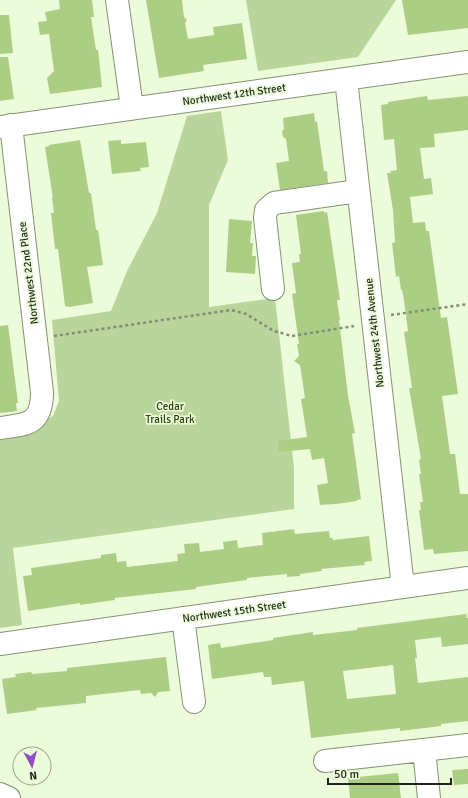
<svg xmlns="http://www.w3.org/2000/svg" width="468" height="798" viewBox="0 0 468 798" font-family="Signika,sans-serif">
<rect width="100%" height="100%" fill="#ecfcda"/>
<!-- green -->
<path fill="#bad59c" d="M246,0H396L358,57L258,71Z
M221,111L228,160L209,205V307L275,298L294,468V509L13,548L22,625L0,628V431L38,425L53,416L59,401L52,320L111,311L127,271L157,213L187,116Z"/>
<!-- building -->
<path fill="#accd84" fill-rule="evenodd" d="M59,0H92L94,17H91L96,50H98L102,87L50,94L47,78L54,71L49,34L40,35L38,22L47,21L45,12L60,9Z
M146,0H182L184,17L187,20L185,23L188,39L214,35L213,27L242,23L247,59L203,65L204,71L159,78Z
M402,0H468V28L408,35Z
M0,15H9L13,53L0,54Z
M0,57H8L14,99L0,101Z
M427,96L428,100L468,96V130L434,134L435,147L420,148L424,179L431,178L433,194L410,197L413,223L425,222L426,231H429L441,318L447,317L458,394L442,396L450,454H455L460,494H468V551L434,554L433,549L424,550L419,510H421L420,502H423L419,474H421L419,460L421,459L409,388H412L404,332L408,331L404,300L402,290H401L399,276L396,277L392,243L395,242L393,210L387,173H391L390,171L397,170L394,139L384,140L381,105L388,104V102Z
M314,113L315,122L317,121L324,171H327L328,183L280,190L276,163L289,161L286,139L283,137L282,131L284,129L283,118Z
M80,140L89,193H91L96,230H98L103,265L87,267L93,303L69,307L65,306L58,249H55L51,213H54L52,198H53L45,147L49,146V145Z
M121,140V144L146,142L149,167L140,168L141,171L112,174L108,141Z
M324,211V213L327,212L328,218L340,300H337L340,320H339L348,396L355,433L352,434L361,499L357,500V501L336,504L320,505L317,485L328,483L324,458L312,460L310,449L279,452L278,441L307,437L301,399L305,398L300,365L294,361L299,356L297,344H299L292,294L296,293L292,263L300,262L299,254H301L296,215Z
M229,219L252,221L250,243H253L252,256H256L255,274L226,272Z
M8,325L18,403H16L17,411L0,413V326Z
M294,529L295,534L329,531L330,538H333V540L369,536L372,561L364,562L365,565L321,569L322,571L300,574V576L287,577V574L247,578V580L196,587V589L115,598V600L80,605V603L28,611L23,576L32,575L31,568L101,558V555L116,553L117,562L126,561L127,567L178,561L177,554L185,553L184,544L199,543L200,552L224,549L223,542L237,540L238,548L263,545L262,533Z
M466,614L467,618H468V644L442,647L441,637L415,640L417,658H415L418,683L468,677V721L441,724V726L400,731V728L311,738L304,681L272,685L271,677H264L263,672L212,679L208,645L220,643L221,648L273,640V638L313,632V635L357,630V628ZM393,665L396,694L347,699L343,671Z
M166,657L170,691L158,692L155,697L151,693L141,694L140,690L86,696V703L36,708L37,710L7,714L2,679L16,677L15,674L31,672L32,674L67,671V668Z
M468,769V784L454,785L452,770Z
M398,773L401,798H350L348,778Z"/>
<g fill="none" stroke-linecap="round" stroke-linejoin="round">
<defs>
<path id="minor" d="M117,0L132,108
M346,79L403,587
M0,127L468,62
M273,289L265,218L266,210L274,203L358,191
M0,428C27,424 42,425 42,392L11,125
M183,618L194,702
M0,644L468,578
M424,750L429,798
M325,761L468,745
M0,794L9,798"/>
</defs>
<!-- minor casing -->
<use href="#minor" stroke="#849273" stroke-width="24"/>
<!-- path -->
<path stroke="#818c75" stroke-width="2.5" stroke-dasharray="3 3" stroke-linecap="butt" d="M391,315L468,304
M54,336L231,310L246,314L274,331L292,336L354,326"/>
<!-- minor -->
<use href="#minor" stroke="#fff" stroke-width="22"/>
</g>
<g text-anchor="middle" stroke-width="3.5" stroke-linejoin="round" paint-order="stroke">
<!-- street labels -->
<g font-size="11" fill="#1f2519" stroke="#ecfcda">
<text transform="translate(234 94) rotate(-8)" y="4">Northwest 12th Street</text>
<text transform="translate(28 273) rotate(-97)" y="4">Northwest 22nd Place</text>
<text transform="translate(374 333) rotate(-96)" y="4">Northwest 24th Avenue</text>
<text transform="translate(234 611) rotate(-8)" y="4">Northwest 15th Street</text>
</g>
<!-- park labels -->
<g font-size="11" fill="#2d420d" stroke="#ecfcda">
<text x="170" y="410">Cedar<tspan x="170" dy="13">Trails Park</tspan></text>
</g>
</g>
<!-- north arrow -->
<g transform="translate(32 766) rotate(173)"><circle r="19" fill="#ecfcda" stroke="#9aa68d"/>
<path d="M0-3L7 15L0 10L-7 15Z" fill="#924ec3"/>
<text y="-6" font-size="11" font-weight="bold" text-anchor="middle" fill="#1f2519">N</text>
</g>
<!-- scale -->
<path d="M328 778v6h123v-6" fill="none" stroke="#1f2519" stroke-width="2"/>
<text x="334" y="778" font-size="12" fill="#1f2519" stroke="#ecfcda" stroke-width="3" paint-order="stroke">50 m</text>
</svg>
